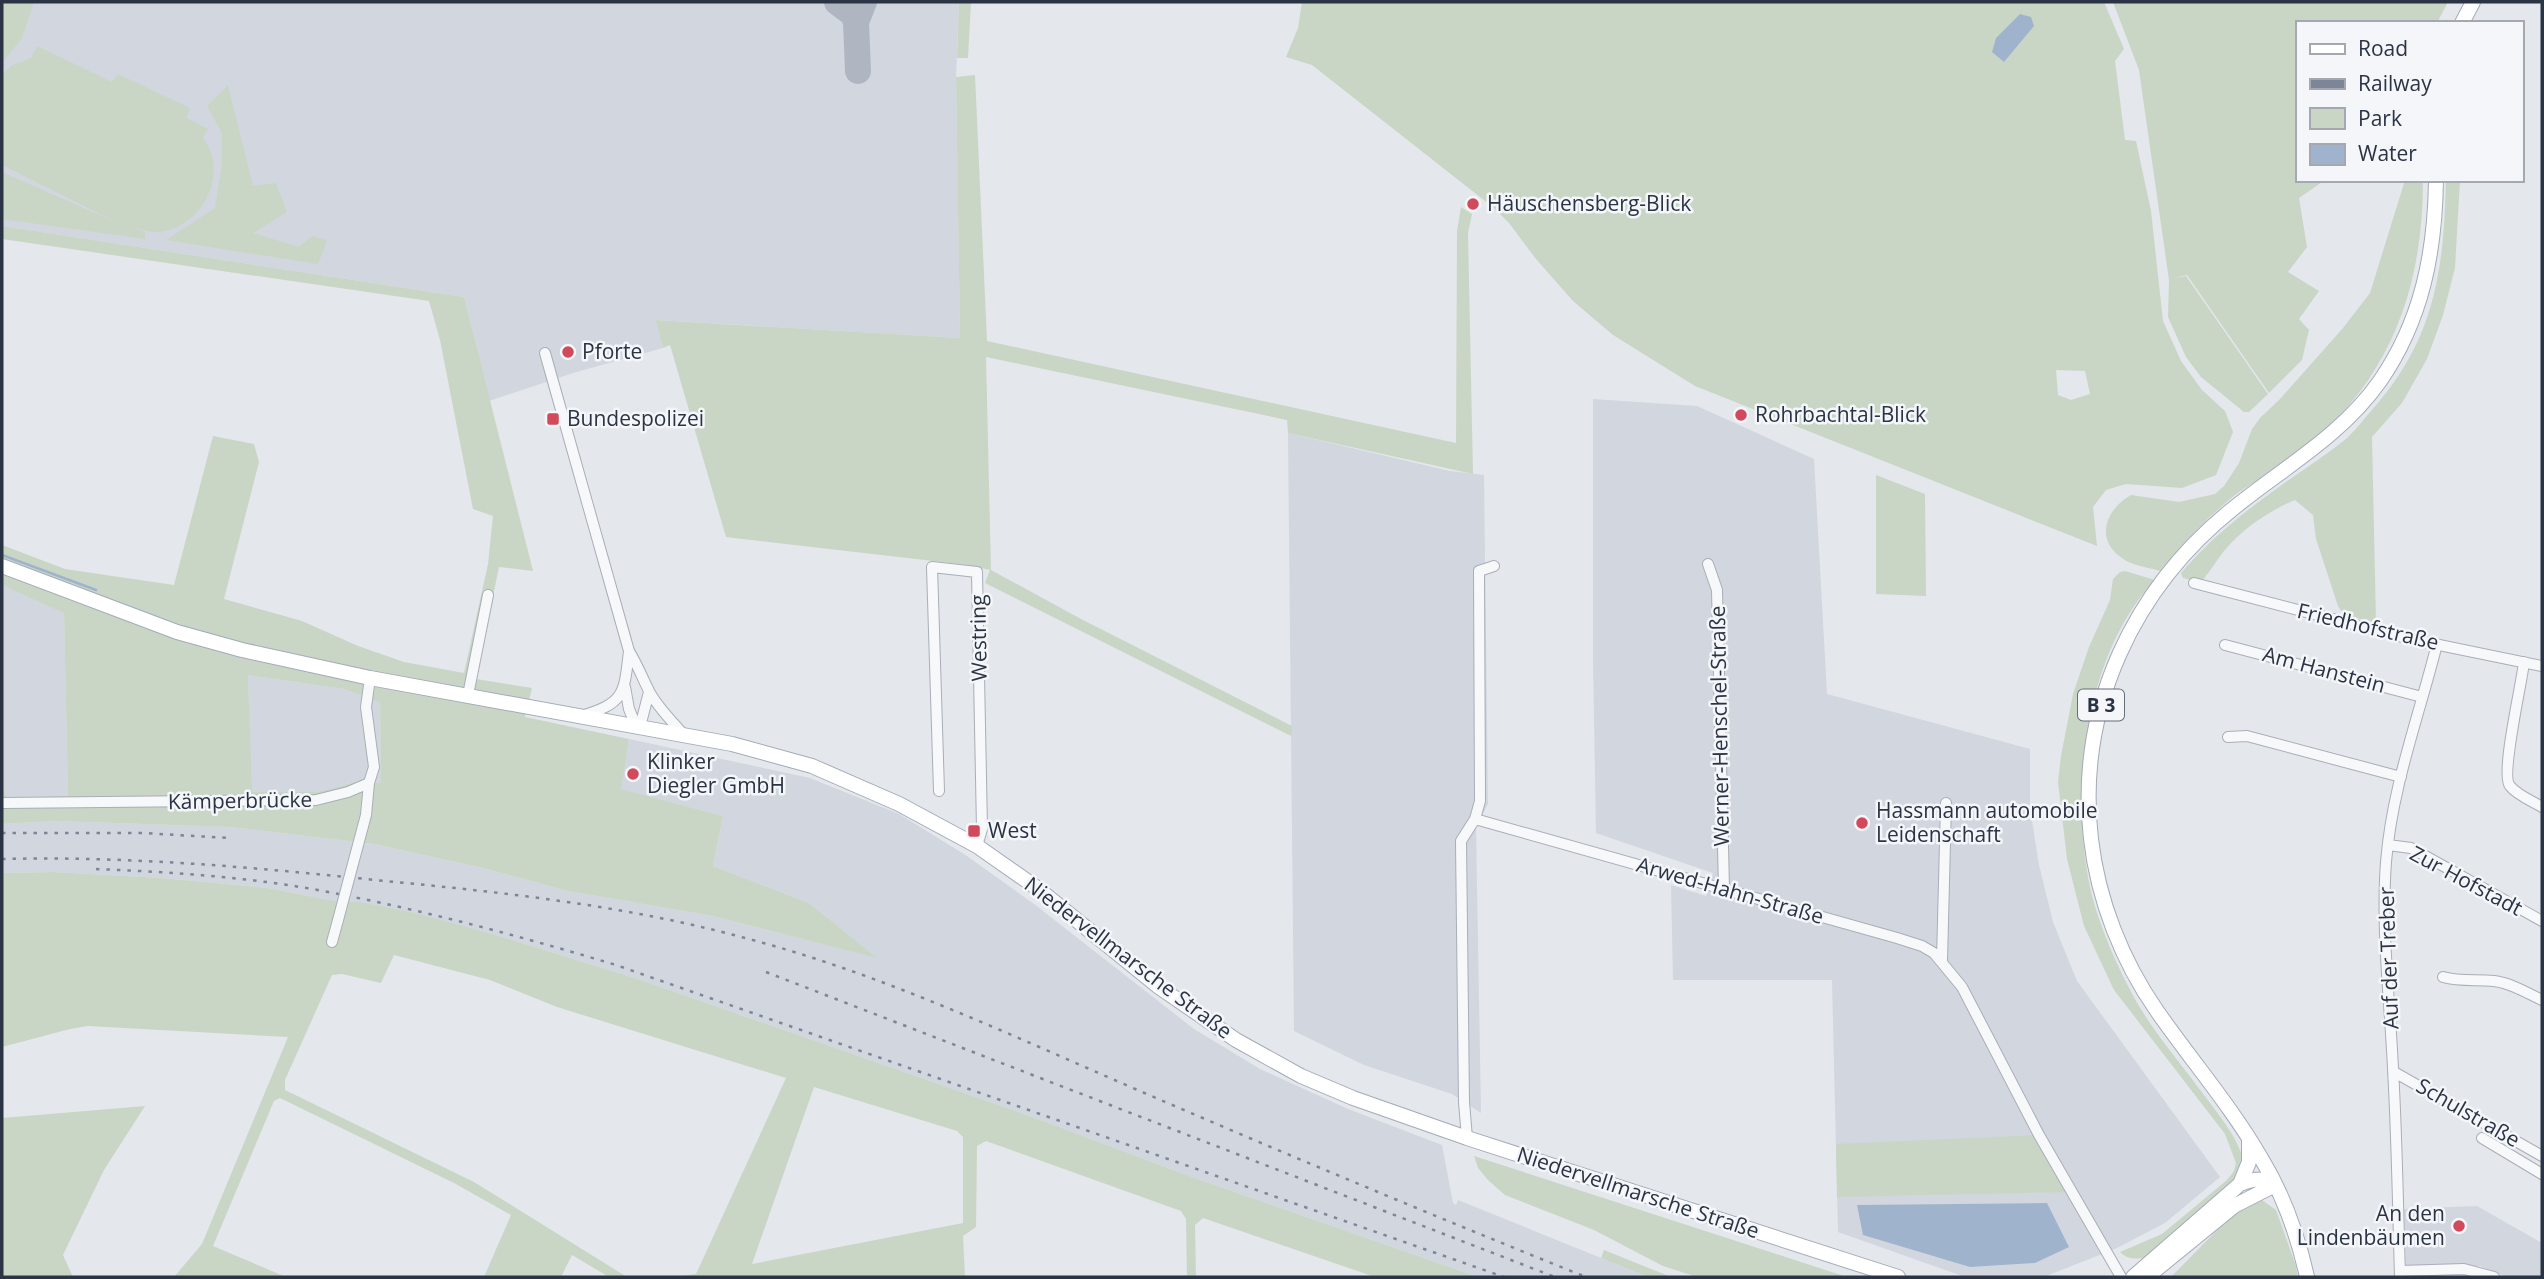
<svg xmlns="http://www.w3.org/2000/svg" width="2544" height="1279" viewBox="0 0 2544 1279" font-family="'Open Sans',sans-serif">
<rect width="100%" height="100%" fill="#e4e7ec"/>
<!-- built -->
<path fill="#d2d6de" d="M2,2H959L956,77L960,338L657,320L663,348L573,373L489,401L464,297L2,226Z
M1593,399L1697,406L1814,459L1827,694L2030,749V808L2039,865L2053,922L2077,981L2220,1177L2165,1223L2115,1249L2046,1276L2009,1277H1965L1838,1232L1832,980H1673L1671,885L1706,896L1713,873L1596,833L1593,659Z
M1288,433L1450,471L1484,475L1488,804L1476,827L1481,1113L1452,1094L1364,1065L1294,1031Z
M2,585L64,612L68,797L7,798L2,787Z
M248,675L344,689L380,703L381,783L359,781L317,792L251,793Z
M629,739L810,778L899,814L964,854L1034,904L1194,1029L1260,1069L1348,1109L1442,1145L1453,1203L1456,1205L1458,1200L1648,1277H1478L1192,1177L1030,1116L635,978L496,935L360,902H339L268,888L162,878L53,872L2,873V824L56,821L231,827L374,844L483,868L568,891L713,916L875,957L809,903L713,866L723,816L620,789Z
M2477,1206L2542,1243V1277H2507L2480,1266L2410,1267L2406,1265L2404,1209Z"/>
<!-- green -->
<path fill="#c9d6c5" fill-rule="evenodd" d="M2,2H34L22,38L2,63Z
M959,2H971L968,58H957Z
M1302,2H2104L2124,49L2115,61L2125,140L2136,141L2151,211L2163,321L2181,361L2202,390L2225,411L2233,432L2216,475L2182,488L2126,484L2106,490L2093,507L2097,546L1695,386L1613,335L1573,301L1536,259L1509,223L1494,208L1312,65L1286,57L1298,28ZM2056,370L2085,371L2090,394L2071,400L2058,395Z
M2113,2H2448L2437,23H2297V180H2325L2299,198L2307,247L2288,272L2319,291L2299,319L2309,330L2302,360L2269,393L2187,275L2174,278L2186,276L2268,394L2249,412H2244L2201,377L2186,357L2168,317L2169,280L2139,70Z
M37,46L112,82L118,74L190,108L186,118L208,129L203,138C206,143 210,148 211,153C223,188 194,231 156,232C149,232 141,229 135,228L145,232V239L2,219V172L120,224L2,165V74L11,66L31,58Z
M975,75L987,341L1456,443L1457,231L1461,207L1472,214L1468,233L1473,474L1288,433L1287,420L986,357L991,570L1081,619L1292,726L1291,736L985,583L990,570L968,565L726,537L670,345L663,348L656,320L960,338L956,77Z
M228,85L253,186L276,183L287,212L253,233L299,247L312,236L327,240L318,264L166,240L215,208L222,164V133L207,106Z
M2405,180H2423C2423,297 2385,390 2289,461C2273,472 2255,481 2239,492C2209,515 2184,542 2160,571C2148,567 2132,566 2122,558C2094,539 2106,509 2131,495L2179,502L2215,494L2224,486L2239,463L2252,429L2260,418L2279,400L2343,328L2370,293Z
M2446,180H2460L2455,268L2443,315L2427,359L2402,403L2372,437L2376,623L2344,615L2338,606L2316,539L2313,515L2295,500C2269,511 2242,529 2224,551C2216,561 2210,572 2201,582L2183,578L2181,573C2207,543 2236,518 2268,495C2293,476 2321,459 2346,439C2355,431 2363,420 2371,411C2434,341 2444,272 2446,180Z
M2,226L464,297L533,571L499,567L476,679L532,688L525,717L629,739L621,789L723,816L713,866L809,903L877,958L713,916L568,891L483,868L374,844L231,827L56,821L2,824V787L7,798L68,796L64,613L2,585V545L65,569L174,585L213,436L254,444L259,462L224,599L302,621L358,646L404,662L464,673L488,564L493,516L473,509L440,340L429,301L2,239ZM248,675L344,689L380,703L381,783L359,781L317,792H252Z
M1876,475L1925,494L1926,596L1876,594Z
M2125,571L2155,580C2084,655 2070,790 2090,887C2098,925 2123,981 2144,1014C2162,1042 2184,1068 2204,1095C2219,1115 2235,1134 2243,1158L2237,1178L2144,1258C2134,1259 2127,1259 2120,1252L2162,1234L2227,1180L2234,1171L2236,1163L2225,1134L2114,990L2084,926L2067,859L2058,782L2061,756L2073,694L2089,647L2110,600L2113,579L2120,572Z
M53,872L162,878L268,888L339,902H360L415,913L496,935L635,978L1030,1116L1192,1177L1478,1277H1375L1203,1218L1195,1225L1196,1277H1187L1186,1219L1181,1211L986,1141L977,1146L976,1227L963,1236L965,1277H675L696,1274L786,1078L557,1007L490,980L394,955L381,983L342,974L332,975L285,1080V1090L474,1182L627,1277H609L572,1255L561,1277H484L511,1215L454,1183L280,1098L274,1101L213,1246L286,1277H174L202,1244L288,1037L88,1026L70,1029L2,1047V873ZM814,1087L957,1131L963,1137V1223L752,1264Z
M145,1106L104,1170L63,1255L73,1277H2V1118Z
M2039,1135L2072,1192L1837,1197L1836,1144Z
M1474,1156L1847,1277H1697L1663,1266L1594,1230L1505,1195L1488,1180L1478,1168Z
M2262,1200L2276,1210L2296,1266L2298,1277H2171L2230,1217Z
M1604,1250L1671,1277H1648L1601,1258Z"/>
<!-- water -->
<path fill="#9fb4cc" d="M2020,14L2031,17L2034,26L2004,62L1992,52L1996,38Z
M2047,1203L2069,1247L2035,1263L1970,1267L1863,1235L1857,1205Z"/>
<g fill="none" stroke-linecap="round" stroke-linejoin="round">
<!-- stream -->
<path stroke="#9fb4cc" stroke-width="2.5" d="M2,555L96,590"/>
<!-- taxiway -->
<path stroke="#b0b6c1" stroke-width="26" d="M837,2L853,14L856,22
M858,71L856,22L864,2"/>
<defs>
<path id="minor" d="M545,353L629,651C637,664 642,677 649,691C658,708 672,721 684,735
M1708,564L1717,590L1724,889
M2194,583L2410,639L2542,666
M2225,645L2422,697
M2524,662C2522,683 2500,775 2510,786C2517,795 2532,801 2542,807
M625,687L629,709L636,726L642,719L649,692
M468,695L488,595
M581,716C625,703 624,694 629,651
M2228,737L2247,736L2401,777
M939,791L932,567L977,572L982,829L977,846
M2,803L316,800L348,792L369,783
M366,815L369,783L374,767L366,707L370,678
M1475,819L1480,801L1479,571L1494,566
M2388,845L2411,848L2542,921
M332,942L338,920
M1942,960L1946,803
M2443,977C2461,982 2477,979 2494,981C2511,983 2527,993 2542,1000
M2394,1072L2542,1156
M1467,1138L1464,1102L1461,841L1475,819L1897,938L1922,946L1934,953L1962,987L2039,1135L2121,1277
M2482,1138L2542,1174
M2400,1271L2464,1269L2494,1277
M2400,1277C2398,1208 2397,1139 2393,1069C2390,1001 2381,930 2386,862C2392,787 2419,716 2437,644"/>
<path id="major" d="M2462,23L2473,2
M2,566L177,632L242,650L370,678L732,744L812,766L899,804L977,846L1037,888L1159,987L1236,1040L1301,1076L1353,1098L1467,1138L1898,1277
M2240,1184L2249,1162V1140
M2133,1277L2240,1184C2254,1179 2261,1177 2275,1185
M2147,1277L2234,1206L2275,1185
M2307,1277C2298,1236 2283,1194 2261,1158C2231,1106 2191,1060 2157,1011C2122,961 2098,900 2091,839C2076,708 2134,587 2235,507C2286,466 2342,435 2380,381C2422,320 2435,253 2436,180"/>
</defs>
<!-- minor casing -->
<use href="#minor" stroke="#a9aeb7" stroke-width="12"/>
<!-- major casing -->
<use href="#major" stroke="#a3abb8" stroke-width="16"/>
<!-- minor -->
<use href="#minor" stroke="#f7f8fa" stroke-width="10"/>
<!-- major -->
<use href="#major" stroke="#fff" stroke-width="14"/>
<!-- rail -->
<path stroke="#7d8696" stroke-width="2.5" stroke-dasharray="3.5 7" stroke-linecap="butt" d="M2,833H143L229,838
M2,859C127,856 251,867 375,880C500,892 624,905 745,938C879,973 1006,1033 1133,1088C1283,1153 1434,1216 1586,1277
M96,869C171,872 249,877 323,891C423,910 520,936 616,965L1504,1277
M766,972L1555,1277"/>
<defs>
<path id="minor-bridge" d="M338,920L366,815"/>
</defs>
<!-- minor-bridge casing -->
<use href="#minor-bridge" stroke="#a9aeb7" stroke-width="12" stroke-linecap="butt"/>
<!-- minor-bridge -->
<use href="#minor-bridge" stroke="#f7f8fa" stroke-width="10"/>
</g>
<!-- markers -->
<g fill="#d1495b" stroke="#f4f6f9" stroke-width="2.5">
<circle cx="1473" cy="204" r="7"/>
<circle cx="568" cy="352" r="7"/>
<circle cx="1741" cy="415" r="7"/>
<rect x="546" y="412" width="14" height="14" rx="3.5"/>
<circle cx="633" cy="774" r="7"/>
<circle cx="1862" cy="823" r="7"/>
<rect x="967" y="824" width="14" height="14" rx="3.5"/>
<circle cx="2459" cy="1226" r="7"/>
</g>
<g text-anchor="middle" stroke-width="5" stroke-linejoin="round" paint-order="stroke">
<!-- shield labels -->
<rect fill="#f4f6f9" stroke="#676e7b" stroke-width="2" x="2078" y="689.5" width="46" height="31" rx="5"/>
<g font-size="19" font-weight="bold" fill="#2b3445">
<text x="2101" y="712">B 3</text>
</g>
<!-- poi labels -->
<g font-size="21" fill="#2b3445" stroke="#f4f6f9" text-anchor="start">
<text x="1487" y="211">Häuschensberg-Blick</text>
<text x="582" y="359">Pforte</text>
<text x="1755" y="422">Rohrbachtal-Blick</text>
<text x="567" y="426">Bundespolizei</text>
<text x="647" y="769">Klinker<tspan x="647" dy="24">Diegler GmbH</tspan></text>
<text x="1876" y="818">Hassmann automobile<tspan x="1876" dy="24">Leidenschaft</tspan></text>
<text x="988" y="838">West</text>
<text x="2445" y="1221" text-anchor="end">An den<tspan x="2445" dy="24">Lindenbäumen</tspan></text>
</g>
<!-- street labels -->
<g font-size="21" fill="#2b3445" stroke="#f4f6f9">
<text transform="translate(2368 627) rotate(13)" y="7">Friedhofstraße</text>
<text transform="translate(979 638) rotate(-91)" y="7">Westring</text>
<text transform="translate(2324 670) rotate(15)" y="7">Am Hanstein</text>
<text transform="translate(1720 726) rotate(-91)" y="7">Werner-Henschel-Straße</text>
<text transform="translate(240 801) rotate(-1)" y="7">Kämperbrücke</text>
<text transform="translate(2466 881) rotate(28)" y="7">Zur Hofstadt</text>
<text transform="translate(1730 891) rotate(16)" y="7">Arwed-Hahn-Straße</text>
<text transform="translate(1128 958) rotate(37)" y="7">Niedervellmarsche Straße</text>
<text transform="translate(2389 958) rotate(-92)" y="7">Auf der Treber</text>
<text transform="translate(2468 1113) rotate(30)" y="7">Schulstraße</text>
<text transform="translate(1638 1193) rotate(18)" y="7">Niedervellmarsche Straße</text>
</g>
</g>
<!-- border -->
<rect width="2544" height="1279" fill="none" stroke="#2b3445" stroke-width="7"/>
<!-- legend -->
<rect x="2296" y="21" width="228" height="161" fill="#f4f6f9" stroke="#a4a8b1" stroke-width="2"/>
<rect x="2310" y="44" width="35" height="10" fill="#ffffff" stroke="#a4a8b1" stroke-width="2"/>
<text x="2358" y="56" font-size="21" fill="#2b3445">Road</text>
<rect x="2310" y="79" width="35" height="10" fill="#7d8696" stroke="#a4a8b1" stroke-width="2"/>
<text x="2358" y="91" font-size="21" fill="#2b3445">Railway</text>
<rect x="2310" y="108" width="35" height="21" fill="#c9d6c5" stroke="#a4a8b1" stroke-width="2"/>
<text x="2358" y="126" font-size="21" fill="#2b3445">Park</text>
<rect x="2310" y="144" width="35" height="21" fill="#9fb4cc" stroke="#a4a8b1" stroke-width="2"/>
<text x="2358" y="161" font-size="21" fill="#2b3445">Water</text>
</svg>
